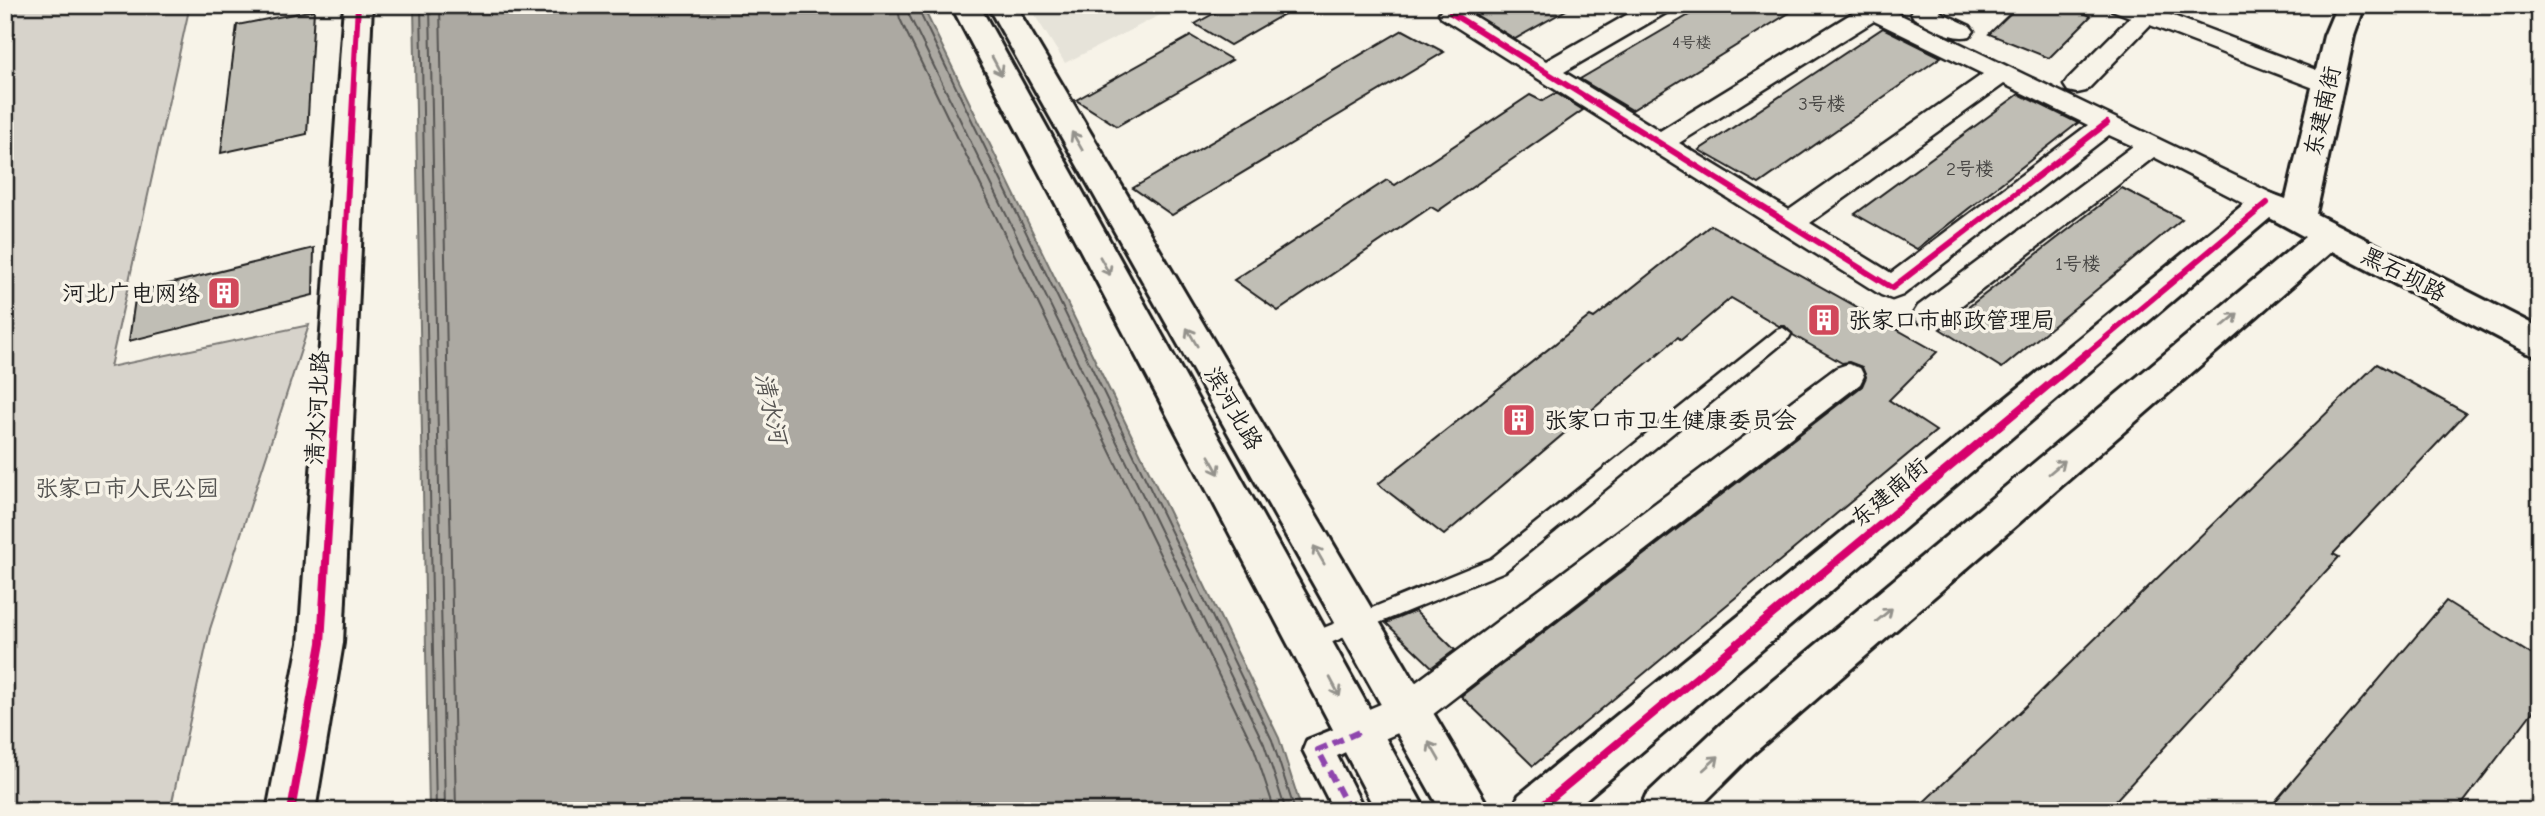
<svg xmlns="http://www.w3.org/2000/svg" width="2545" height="816" viewBox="0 0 2545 816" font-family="'Comic Neue','LXGW WenKai TC',sans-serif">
<rect width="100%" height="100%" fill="#f7f3e8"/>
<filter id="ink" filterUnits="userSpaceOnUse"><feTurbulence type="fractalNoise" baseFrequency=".0143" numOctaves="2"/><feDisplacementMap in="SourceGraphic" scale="14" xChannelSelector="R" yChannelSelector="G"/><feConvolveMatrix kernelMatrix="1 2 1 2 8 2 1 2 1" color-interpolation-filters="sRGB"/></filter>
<g filter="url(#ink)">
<!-- built -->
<path fill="#e6e3d9" d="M1028,5H1180L1065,63Z"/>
<!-- green -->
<path fill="#d7d3cb" stroke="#7a7874" stroke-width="2" d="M5,5H190L110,367L309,325L210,629L170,811H5Z"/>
<!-- water -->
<path fill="#aca9a2" stroke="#72716c" stroke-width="2" d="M414,5H922L1279,738L1302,811H429Z"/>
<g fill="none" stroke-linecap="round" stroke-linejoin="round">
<!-- shore -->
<path stroke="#565452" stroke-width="2" d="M421,5L436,811
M430,5L445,811
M440,5L456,811
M897,5L900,19L1254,748L1275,811
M908,5L909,15L1264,744L1286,811
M916,5L1272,740L1295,811"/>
</g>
<!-- building -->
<path fill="#c0beb5" stroke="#1c1c1c" stroke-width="2" d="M1229,5H1300L1230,45L1195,24Z
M1481,5H1575L1515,39L1473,13Z
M1706,5H1802L1632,110L1580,79Z
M2019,5H2064L2091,16L2049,58L1989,34Z
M314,10L307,134L221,153L237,25Z
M1883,28L1941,57L1759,184L1699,150Z
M1403,30L1444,52L1172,215L1133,188Z
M1191,36L1232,60L1117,126L1076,100Z
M1556,93L1583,110L1438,211L1431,207L1278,311L1234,280L1387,180L1395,185L1530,95L1542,101Z
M2019,94L2078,123L1917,249L1855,214Z
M2122,188L2182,219L2002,368L1940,329Z
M1711,225L1937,352L1889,400L1936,431L1533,766L1461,696L1862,386L1866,377L1862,367L1849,362L1842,363L1793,335L1785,326H1779L1731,298L1681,340L1678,337L1444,535L1378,484L1590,316L1594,318Z
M314,248L313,295L129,341L136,292Z
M2377,364L2466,413L2333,554L2339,557L2106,811H1914L2025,707Z
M2446,601L2540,660V702L2457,811H2267Z
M1415,611L1455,650L1432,667L1386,623Z"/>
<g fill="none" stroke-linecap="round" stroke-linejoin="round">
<defs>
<path id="service" d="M1783,328L1791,334L1789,338L1505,571L1318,648L1311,651L1304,648L1301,642L1304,636L1491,559L1777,330Z"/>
<path id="pedestrian" d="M1359,719L1369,723L1374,732L1369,741L1337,756L1365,811H1334L1303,750L1307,740Z"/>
<path id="minor" d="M1447,5H1478L1469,13L1546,61L1644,5H1674L1671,10L1564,72L1660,131L1854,12L1848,5H1880L2277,196L2281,203L2277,210L2267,212L2257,210L2154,157L1940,322L1929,325L1918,322L1913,314L1918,306L2133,146L2109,135L1903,295L1892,299L1881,295L1442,18L1439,13ZM1874,21L1983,74L1789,210L1679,143ZM2004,84L2088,125L1891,273L1810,223Z
M1917,5H1945L1940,12L1970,26L1974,31L1970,36C1951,41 1931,26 1914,18L1911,13Z
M2109,5H2168L2163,12L2337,78L2341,84L2337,90L2328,92L2319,90L2150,25L2086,91L2077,93L2068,91L2064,85L2068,79L2130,17L2112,10Z
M1848,364L1860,368L1864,376L1860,384L1423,722L1359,750L1345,745L1339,732L1345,719L1395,698L1836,368Z"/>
<path id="tertiary" d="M344,5H372L343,643L315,811H267L299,643Z
M2337,5H2365L2354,36L2316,214L2540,328V357L2527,353L2332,251L1753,754L1696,811H1639L1646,795L1721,724L2305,237L2270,218L1572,811H1512L1519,795L2255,195L2267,192L2286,199L2324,36Z"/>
<path id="secondary" d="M951,5H979L1426,811H1376Z
M987,5H1015L1491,811H1441Z"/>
</defs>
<!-- service casing -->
<use href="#service" stroke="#1c1c1c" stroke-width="5"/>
<!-- pedestrian casing -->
<use href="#pedestrian" stroke="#1c1c1c" stroke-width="6"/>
<!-- minor casing -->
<use href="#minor" stroke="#1c1c1c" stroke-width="5"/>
<!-- tertiary casing -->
<use href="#tertiary" stroke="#1c1c1c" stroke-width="6"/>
<!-- secondary casing -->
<use href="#secondary" stroke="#1c1c1c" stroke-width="6"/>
<!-- service -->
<use href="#service" fill="#f7f3e8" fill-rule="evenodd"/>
<!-- pedestrian -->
<use href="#pedestrian" fill="#f7f3e8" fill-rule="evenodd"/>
<!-- minor -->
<use href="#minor" fill="#f7f3e8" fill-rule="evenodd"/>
<!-- tertiary -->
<use href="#tertiary" fill="#f7f3e8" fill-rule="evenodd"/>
<!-- secondary -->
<use href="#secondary" fill="#f7f3e8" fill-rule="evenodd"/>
<!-- quiet -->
<path stroke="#8e44ad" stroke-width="6" stroke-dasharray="11 6" stroke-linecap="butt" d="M1350,811L1318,750L1359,732"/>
<defs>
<path id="cycleway-far1" d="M1466,5L1451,13L1892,288L2107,123
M339,355L358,5
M2085,355L2267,203"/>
<path id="cycleway" d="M291,811L321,643L339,353
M1536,811L2087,353"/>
</defs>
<!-- cycleway-far1 casing -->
<use href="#cycleway-far1" stroke="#f7f3e8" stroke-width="10"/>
<!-- cycleway casing -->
<use href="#cycleway" stroke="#f7f3e8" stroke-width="12"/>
<!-- cycleway-far1 -->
<use href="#cycleway-far1" stroke="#d6006c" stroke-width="6"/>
<!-- cycleway -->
<use href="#cycleway" stroke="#d6006c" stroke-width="8"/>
</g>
<!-- one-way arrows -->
<defs><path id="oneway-shaft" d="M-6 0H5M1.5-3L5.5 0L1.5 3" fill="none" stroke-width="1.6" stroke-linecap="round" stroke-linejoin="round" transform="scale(1.75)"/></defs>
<g stroke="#94928c">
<use href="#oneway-shaft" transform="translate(997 66) rotate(62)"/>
<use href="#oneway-shaft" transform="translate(1077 141) rotate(-120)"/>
<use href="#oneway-shaft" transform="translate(1105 266) rotate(61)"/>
<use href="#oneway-shaft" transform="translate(2230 320) rotate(-40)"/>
<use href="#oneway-shaft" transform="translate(1192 337) rotate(-120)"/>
<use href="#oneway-shaft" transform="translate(1214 465) rotate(61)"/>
<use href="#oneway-shaft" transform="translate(2057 467) rotate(-40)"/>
<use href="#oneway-shaft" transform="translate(1319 555) rotate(-120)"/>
<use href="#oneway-shaft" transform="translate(1884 615) rotate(-40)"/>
<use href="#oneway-shaft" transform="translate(1335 687) rotate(62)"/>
<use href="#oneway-shaft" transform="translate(1434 751) rotate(-120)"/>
<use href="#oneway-shaft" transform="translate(1711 763) rotate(-42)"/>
</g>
</g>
<!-- icons -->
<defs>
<symbol id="building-square" viewBox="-11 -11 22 22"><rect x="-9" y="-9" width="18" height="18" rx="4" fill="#d1495b" stroke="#f7f3e8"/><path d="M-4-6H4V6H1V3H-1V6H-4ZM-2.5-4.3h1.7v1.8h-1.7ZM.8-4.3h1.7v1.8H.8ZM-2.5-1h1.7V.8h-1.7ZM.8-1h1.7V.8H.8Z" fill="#fff"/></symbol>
</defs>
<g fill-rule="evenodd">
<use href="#building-square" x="205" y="274" width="38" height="38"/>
<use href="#building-square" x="1805" y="301" width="38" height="38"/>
<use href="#building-square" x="1500" y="401" width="38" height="38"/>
</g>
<g text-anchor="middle" stroke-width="7" stroke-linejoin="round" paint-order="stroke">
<!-- far-number labels -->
<g font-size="16" fill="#454442">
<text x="1692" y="48">4号楼</text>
</g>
<!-- number labels -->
<g font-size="19" fill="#454442">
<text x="1822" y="110">3号楼</text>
<text x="1970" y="175">2号楼</text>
<text x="2078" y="270">1号楼</text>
</g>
<!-- street labels -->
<g font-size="23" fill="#1c1c1c" stroke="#f7f3e8">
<text transform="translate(2322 111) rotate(-77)" y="8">东建南街</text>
<text transform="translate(2404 274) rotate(27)" y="8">黑石坝路</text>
<text transform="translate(317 408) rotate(-87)" y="8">清水河北路</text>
<text transform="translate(1234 408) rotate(60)" y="8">滨河北路</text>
<text transform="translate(1889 492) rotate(-40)" y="8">东建南街</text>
</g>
<!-- poi labels -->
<g font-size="23" fill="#1c1c1c" stroke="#f7f3e8" text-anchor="start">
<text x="200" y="301" text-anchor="end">河北广电网络</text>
<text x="1848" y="328">张家口市邮政管理局</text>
<text x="1544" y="428">张家口市卫生健康委员会</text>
</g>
<!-- park labels -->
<g font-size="23" fill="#545351" stroke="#f7f3e8">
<text x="127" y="496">张家口市人民公园</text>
</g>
<!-- water labels -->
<g font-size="24" font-style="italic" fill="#565452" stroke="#f7f3e8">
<text transform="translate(771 408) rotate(77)" y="8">清水河</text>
</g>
</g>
<!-- margin -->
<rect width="2545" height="816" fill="none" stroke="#f7f3e8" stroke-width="28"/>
<rect x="14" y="14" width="2517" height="788" fill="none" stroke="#1c1c1c" stroke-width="2.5" filter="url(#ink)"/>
</svg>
